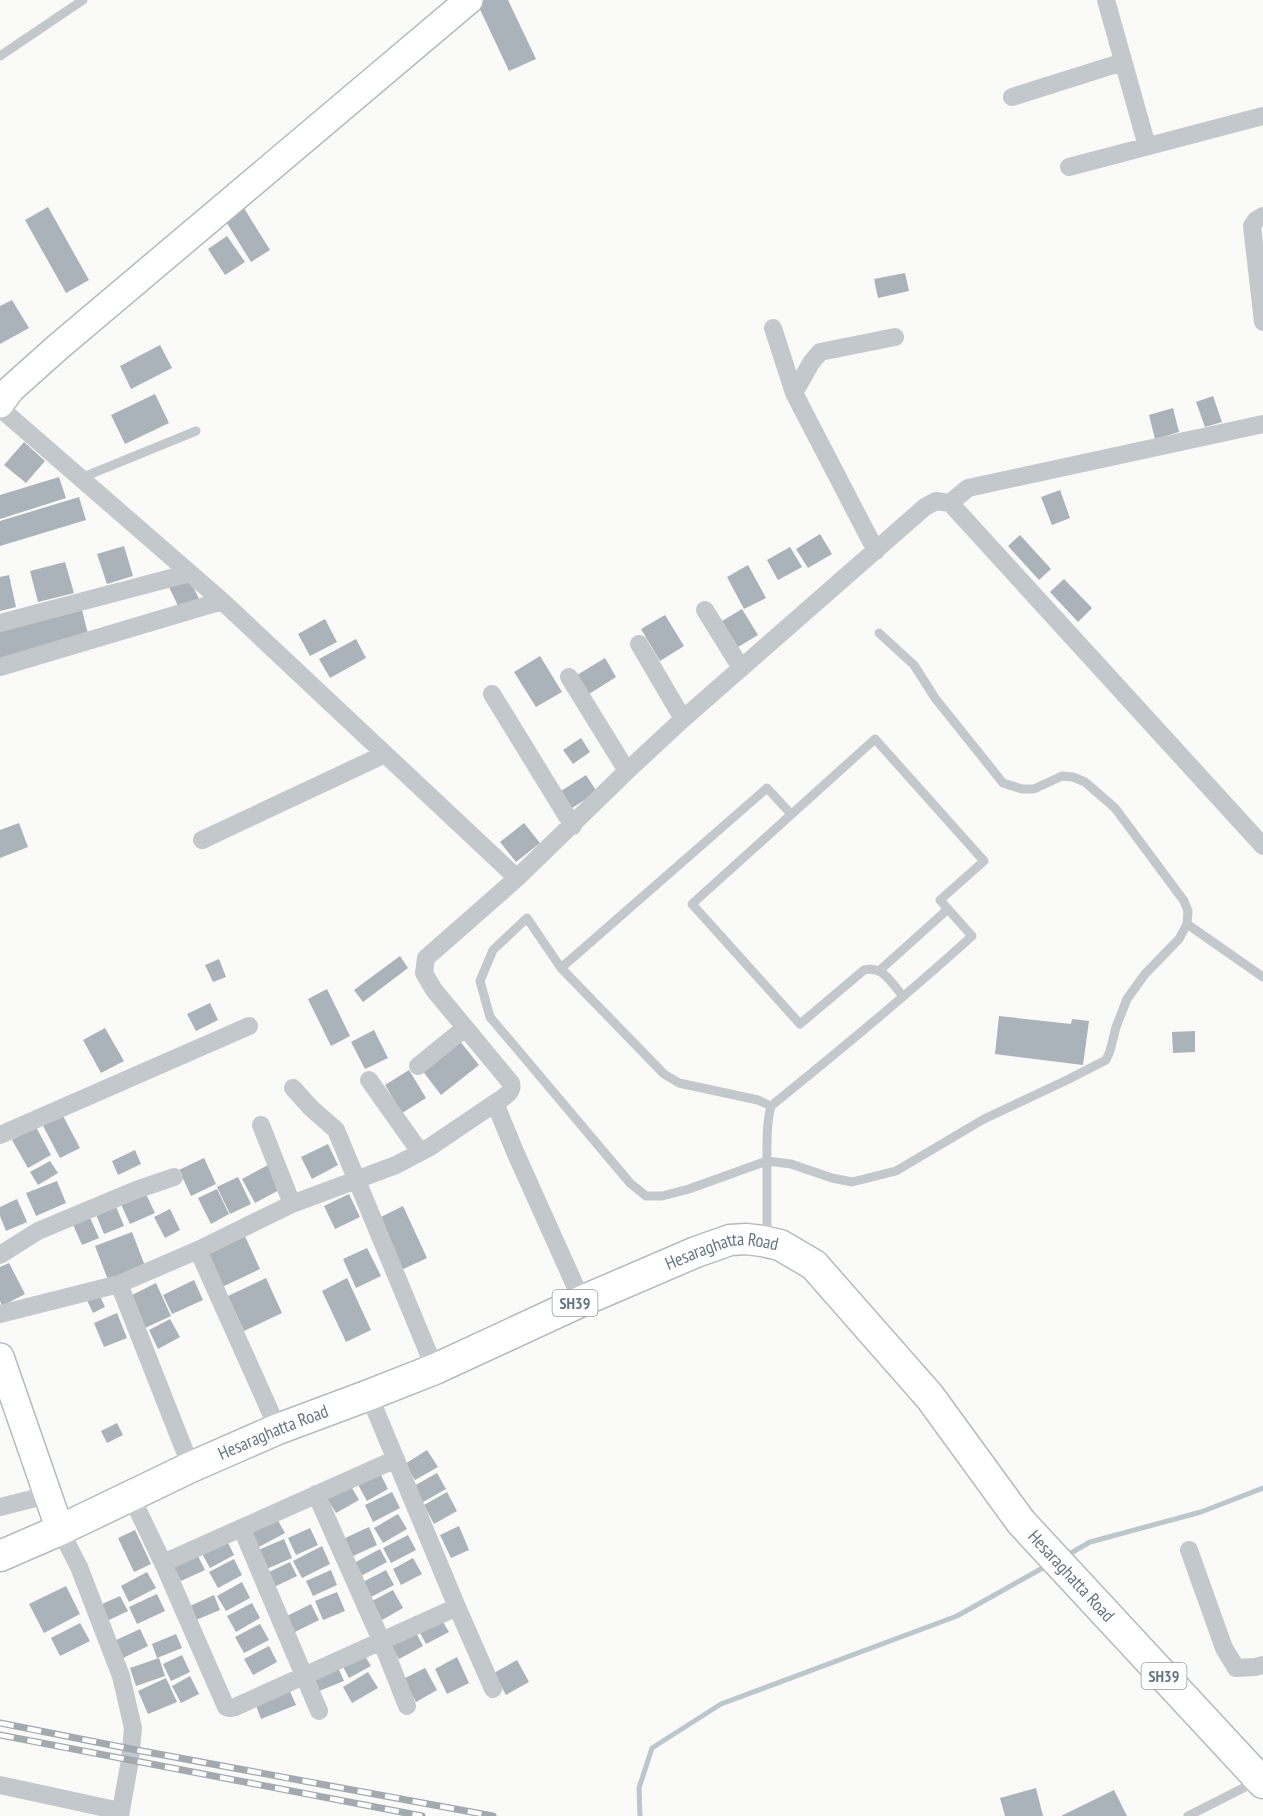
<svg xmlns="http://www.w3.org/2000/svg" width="1263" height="1816" viewBox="0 0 1263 1816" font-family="'PT Sans Narrow',sans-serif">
<rect width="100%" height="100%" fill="#fafaf8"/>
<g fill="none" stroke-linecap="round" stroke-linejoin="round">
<!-- stream -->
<path stroke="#bbc7cb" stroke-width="5" d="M1064,1557L1090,1542L1201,1512L1263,1488
M640,1816L639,1788L652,1748L721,1704L957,1616L1048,1565"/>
</g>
<!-- building -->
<path fill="#aab3b9" d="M484,0H508L536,59L509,71L477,3Z
M48,207L89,280L66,293L25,220Z
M244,208L270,250L251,262L225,220Z
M227,236L245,262L225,275L208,249Z
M905,273L909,291L878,298L874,279Z
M12,300L29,328L0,344V306Z
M160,345L172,368L131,389L120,366Z
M155,394L169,423L125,444L111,415Z
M1213,396L1222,422L1205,427L1196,402Z
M1173,408L1179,432L1155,439L1149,415Z
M24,442L45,461L26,483L4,465Z
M59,477L66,498L0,519V495Z
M1060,490L1070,518L1052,525L1041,497Z
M79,497L86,520L0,546V521Z
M820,534L832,554L808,568L796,549Z
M1020,535L1051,569L1039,580L1008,546Z
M124,546L133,576L107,584L97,554Z
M790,547L802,567L778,580L767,560Z
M65,562L74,593L38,602L30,571Z
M748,565L766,598L744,609L727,577Z
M9,575L16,607L0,611V577Z
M189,578L199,599L179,608L169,587Z
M1064,579L1092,608L1078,622L1050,592Z
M81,606L88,634L0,658V629Z
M742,609L758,635L738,647L722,621Z
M665,615L684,646L660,661L641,629Z
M325,619L337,642L310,656L298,634Z
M356,639L366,658L330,678L319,659Z
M540,656L562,692L536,707L514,672Z
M605,658L616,677L589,694L577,675Z
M581,738L590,752L573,764L563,750Z
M586,775L597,792L572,808L561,791Z
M19,823L28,847L0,858V830Z
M524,823L540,843L516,862L500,842Z
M400,956L408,968L363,1002L354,990Z
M219,959L226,977L213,982L205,965Z
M327,989L350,1036L331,1046L308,999Z
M210,1003L218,1020L196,1031L187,1014Z
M999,1016L1071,1024L1072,1019L1089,1021L1083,1065L995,1054Z
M105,1028L124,1061L101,1073L83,1040Z
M374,1030L388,1058L365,1069L351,1042Z
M1195,1031V1052L1173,1053L1172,1032Z
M459,1040L479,1065L441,1095L422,1070Z
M409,1070L426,1098L402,1113L385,1085Z
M62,1114L80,1148L60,1158L42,1124Z
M36,1127L51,1155L28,1168L12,1140Z
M328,1144L338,1165L312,1179L301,1157Z
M135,1150L141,1164L118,1175L112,1161Z
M204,1158L216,1184L191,1196L179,1170Z
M50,1161L58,1173L38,1185L30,1172Z
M268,1165L281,1189L255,1203L242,1179Z
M238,1177L251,1204L230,1214L217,1187Z
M57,1181L66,1203L36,1216L26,1193Z
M217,1189L229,1214L211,1224L198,1198Z
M144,1190L155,1213L130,1224L120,1202Z
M349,1194L360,1217L335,1229L324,1206Z
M17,1199L27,1222L6,1231L0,1216V1207Z
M115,1204L124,1226L104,1234L95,1212Z
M403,1206L427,1258L399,1271L375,1220Z
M170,1209L180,1230L165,1238L154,1217Z
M88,1213L99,1238L82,1245L71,1220Z
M132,1232L145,1266L108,1280L95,1246Z
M243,1232L260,1269L222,1287L205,1250Z
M367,1248L381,1276L356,1288L343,1259Z
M9,1263L25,1294L2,1306L0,1301V1267Z
M266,1278L282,1313L244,1331L228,1296Z
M347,1278L371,1330L346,1342L322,1291Z
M194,1280L203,1300L172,1314L163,1295Z
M156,1283L171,1316L145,1328L130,1296Z
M98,1292L105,1307L93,1313L86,1298Z
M117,1313L127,1338L104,1347L94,1323Z
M170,1319L180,1337L158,1349L149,1330Z
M117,1423L123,1435L107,1443L101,1431Z
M427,1450L438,1467L415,1480L405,1464Z
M379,1471L388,1489L367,1501L357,1483Z
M437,1473L446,1489L423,1502L414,1486Z
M349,1483L359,1500L336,1513L326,1497Z
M392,1492L400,1508L373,1522L365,1505Z
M447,1492L457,1511L434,1524L424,1505Z
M398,1514L407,1529L383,1543L374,1528Z
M276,1517L285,1533L257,1548L248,1532Z
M459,1526L469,1550L451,1558L440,1535Z
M369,1527L377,1545L351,1557L343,1539Z
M310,1528L318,1545L296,1555L288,1538Z
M135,1530L151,1564L134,1572L118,1538Z
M408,1535L416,1550L391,1563L383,1548Z
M226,1539L234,1555L210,1568L201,1552Z
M284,1539L292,1558L264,1570L256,1551Z
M322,1546L330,1564L302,1578L293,1561Z
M380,1549L387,1562L361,1576L354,1563Z
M197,1554L205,1570L181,1581L173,1565Z
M413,1558L422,1574L401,1585L393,1569Z
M234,1559L242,1575L218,1588L209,1572Z
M290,1562L297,1576L272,1588L265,1574Z
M331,1570L337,1585L313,1596L306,1581Z
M386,1570L394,1585L371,1597L363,1582Z
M147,1572L156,1588L129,1602L121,1586Z
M242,1582L250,1598L226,1611L217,1596Z
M66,1586L80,1614L44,1633L29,1604Z
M393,1590L403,1608L382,1620L372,1601Z
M337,1592L345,1611L323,1620L315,1601Z
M157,1594L165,1611L137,1624L129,1607Z
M214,1595L220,1610L196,1620L190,1606Z
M120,1596L128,1611L107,1621L100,1605Z
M252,1603L260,1618L236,1632L227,1616Z
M311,1604L319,1620L293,1633L285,1617Z
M440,1617L449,1632L426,1644L418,1629Z
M80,1623L90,1641L60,1656L51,1638Z
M260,1624L269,1640L244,1653L235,1637Z
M413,1627L423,1646L399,1659L388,1641Z
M140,1629L148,1646L123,1658L114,1641Z
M176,1634L182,1648L157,1658L152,1644Z
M269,1646L277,1662L253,1675L244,1659Z
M362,1651L371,1666L349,1678L341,1663Z
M182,1655L190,1672L171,1681L163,1664Z
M457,1657L469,1683L447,1694L435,1669Z
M159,1658L165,1676L136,1686L130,1668Z
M517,1660L529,1682L506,1695L494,1673Z
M336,1663L344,1681L319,1691L312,1673Z
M425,1668L437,1690L416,1702L403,1679Z
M368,1672L378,1688L352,1703L343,1687Z
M190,1676L199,1694L181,1703L172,1686Z
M166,1678L177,1702L148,1714L138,1691Z
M289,1689L296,1705L261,1719L255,1703Z
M1036,1788L1043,1816H1005L1000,1798Z
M1114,1790L1127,1816H1061Z"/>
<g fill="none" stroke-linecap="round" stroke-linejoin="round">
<defs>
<path id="secondary" d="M0,404L11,389L58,347L469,0
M0,1357L60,1530"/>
<g id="primary">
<path id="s1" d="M0,1556L60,1530L191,1467L278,1429L369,1395L435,1369L582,1301L696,1252L730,1240L746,1239L762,1241L780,1245L814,1265L930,1397L1021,1522L1263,1783"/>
</g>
</defs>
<!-- secondary casing -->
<use href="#secondary" stroke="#b3babf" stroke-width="30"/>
<!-- primary casing -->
<use href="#primary" stroke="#b5babe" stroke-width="33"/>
<!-- lane -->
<path stroke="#c3c8cc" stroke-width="9" d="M0,56L83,0
M81,478L196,431
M1187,924L1263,977
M561,968L767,788L791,814
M880,970L948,909
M771,1106C839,1051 907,995 972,936L940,900L984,861L875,739L692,904L800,1024L864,970C883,965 891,983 903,996
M767,1237C767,1213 767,1190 767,1167C767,1146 766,1126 771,1106L758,1100L679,1083L664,1074L561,968L527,918L493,950L480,981L490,1017L630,1183L646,1196H662L689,1189L767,1161L791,1164L832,1178L852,1182L896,1171L984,1119L1067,1080L1106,1060L1110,1051L1116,1027L1127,999L1145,974L1179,939L1187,924L1188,911L1184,901L1115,808L1085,782L1073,777L1062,776L1034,789H1022L1003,783L935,698L914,665L879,633
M1188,1816L1255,1782"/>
<!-- street -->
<path stroke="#c3c8cc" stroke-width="18" d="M1106,0L1147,146
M1012,97L1123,62
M1069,167L1263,116
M1263,216L1256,220L1252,226L1263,322
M773,328L794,393L876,551
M794,393L811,363L820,352L895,337
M0,408L222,601L517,878
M950,503L968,488L1263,424
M705,610L741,668
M0,623L190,573
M639,644L683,719
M0,667L222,601
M569,677L627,771
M492,694L573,826
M202,840L385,754
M418,1066L465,1028
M369,1080L420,1152
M293,1088L311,1108L336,1130L435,1369
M261,1125L292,1204
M0,1135L249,1026
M198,1250L278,1429
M0,1255L38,1231L136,1190L174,1177
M119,1284L191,1467
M582,1301L516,1154L495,1103C502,1098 514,1093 511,1083L434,990L424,973L426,958L517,878L627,771L683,719L925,507L936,501L950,503L1263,846
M0,1314L119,1284L198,1250L292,1204L396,1165L430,1147L495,1103
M369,1395L457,1607L493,1689
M316,1494L381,1640L407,1706
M131,1496L163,1563L226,1707L229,1708L235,1707L457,1607
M0,1507L48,1495
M242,1529L319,1711
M60,1530L79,1567L121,1676L133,1728L130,1760L120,1816
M1189,1550L1224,1648L1236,1668L1255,1667L1263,1665
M163,1563L396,1459
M0,1785L120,1811"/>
<!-- secondary -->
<use href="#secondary" stroke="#fff" stroke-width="27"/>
<!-- primary -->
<use href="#primary" stroke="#fff" stroke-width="30"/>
<defs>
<path id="rail" d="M0,1723L131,1749L493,1816
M0,1735L422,1816"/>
</defs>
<!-- rail casing -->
<use href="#rail" stroke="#a2aab0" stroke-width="7"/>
<!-- rail -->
<use href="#rail" stroke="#fff" stroke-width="4.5" stroke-dasharray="14" stroke-linecap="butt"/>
</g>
<g text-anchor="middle" stroke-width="6" stroke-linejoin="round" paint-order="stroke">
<!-- shield labels -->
<g fill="#fff" stroke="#939fa8" stroke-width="1.5">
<rect x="552.5" y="1290" width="45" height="26" rx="4.5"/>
<rect x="1141.5" y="1663" width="45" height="26" rx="4.5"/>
</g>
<g font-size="16" font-weight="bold" fill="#657683">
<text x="575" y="1309">SH39</text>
<text x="1164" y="1682">SH39</text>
</g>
<!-- street labels -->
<g font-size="18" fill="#657683" stroke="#fff">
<text dy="6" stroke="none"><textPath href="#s1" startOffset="786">Hesaraghatta Road</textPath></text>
<text dy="6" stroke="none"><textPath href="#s1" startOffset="300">Hesaraghatta Road</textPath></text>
<text dy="6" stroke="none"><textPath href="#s1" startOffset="1290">Hesaraghatta Road</textPath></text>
</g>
</g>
</svg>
